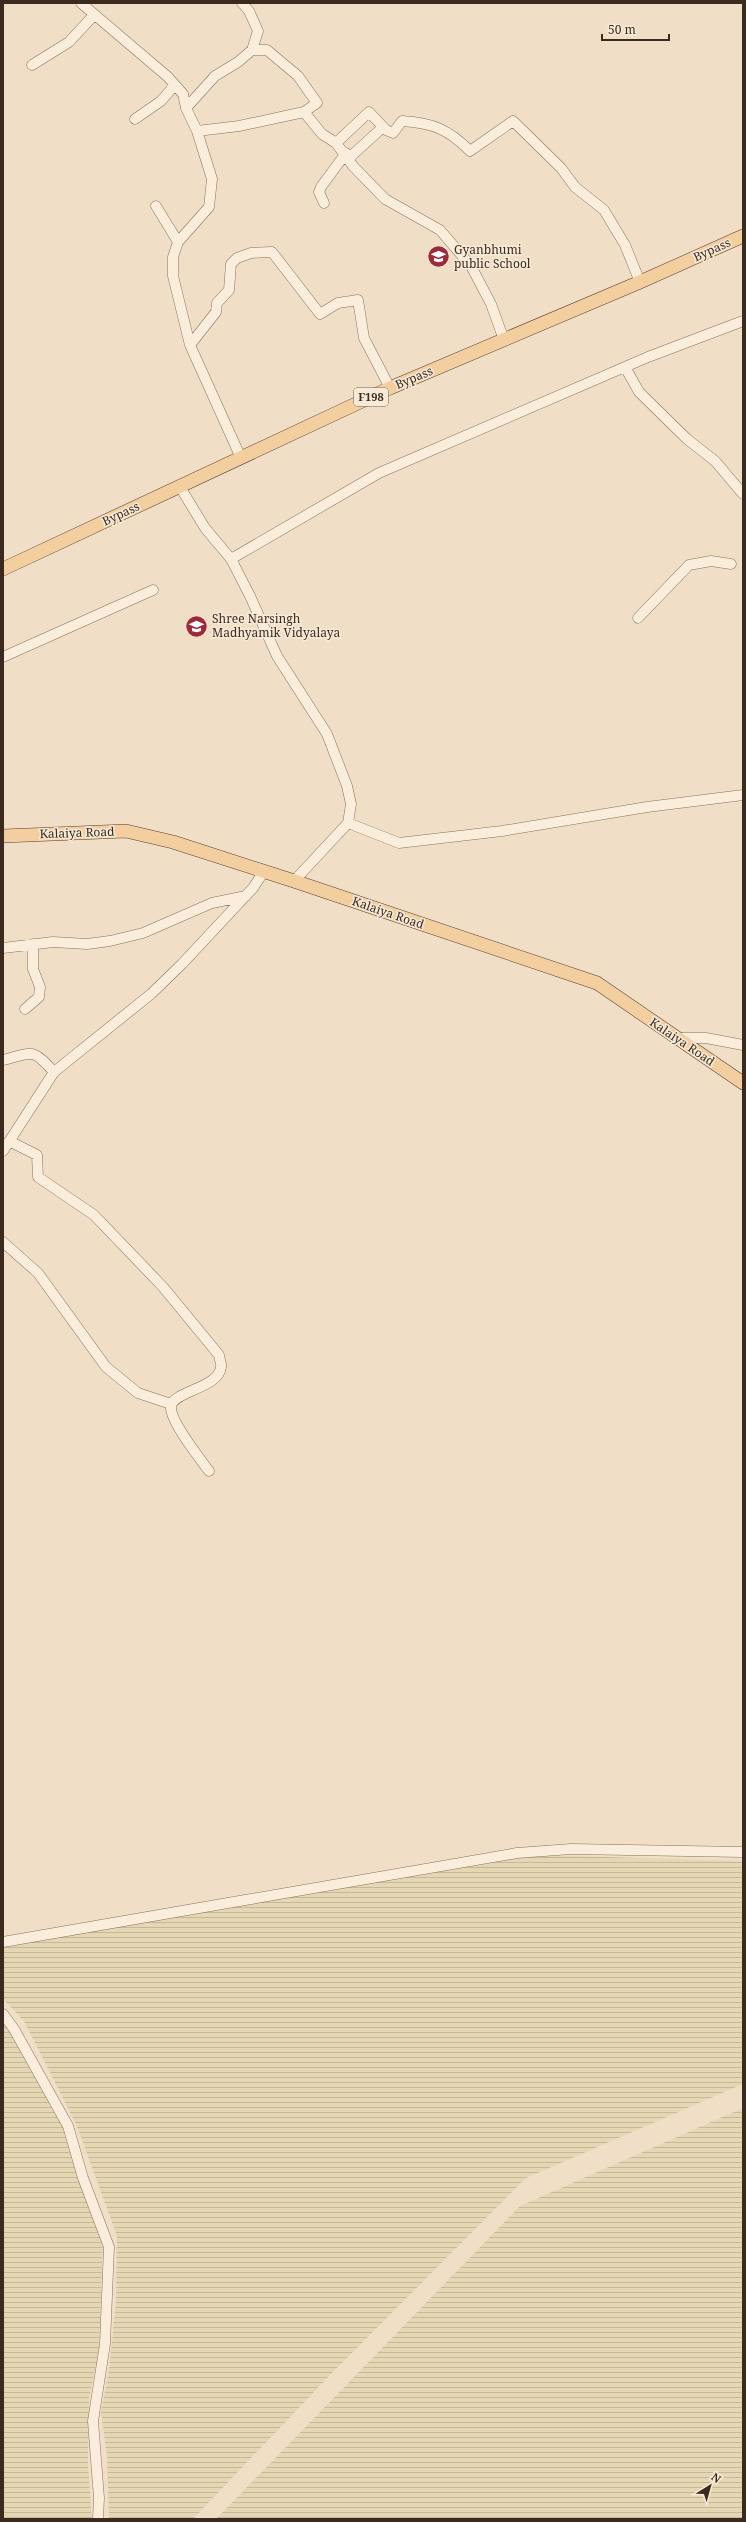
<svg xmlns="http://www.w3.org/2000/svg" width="746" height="2522" viewBox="0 0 746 2522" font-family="'Noto Serif',serif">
<defs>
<pattern id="farmland-rules" width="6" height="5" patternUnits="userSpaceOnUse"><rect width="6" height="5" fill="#e6d7b4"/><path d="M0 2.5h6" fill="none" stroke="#c6b99a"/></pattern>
</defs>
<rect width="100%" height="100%" fill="#f0dec7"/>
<!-- farmland -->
<path fill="url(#farmland-rules)" d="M538,1855L743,1861V2084L526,2178L333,2372L193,2519H109L107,2457L101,2412L109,2370L116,2302L117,2236L77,2126L24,2021L3,1999V1946Z
M3,2019L65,2129L76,2172L103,2240L99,2351L89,2398L88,2464L92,2519H3Z
M743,2108V2519H216L520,2206Z"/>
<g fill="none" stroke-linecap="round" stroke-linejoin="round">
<defs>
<path id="minor" d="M81,3L168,77L183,94L186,108L197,131
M242,3L249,11L258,31L252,50H267L298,76L317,103L304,112
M32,65L69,42L94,15
M186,108L215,76L238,62L252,50
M135,119L161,101L175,85
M336,143L369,112L386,130L393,133L402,121C433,123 448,129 470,151L513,121L561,168L575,187L604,210L625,245L640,282
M349,158L383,127
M324,203L319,192L321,187L346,153
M156,206L178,242
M190,345L216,312L217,303L229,290L231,264L237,258L251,253L272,252L320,314L338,303L358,300L364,338L390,388
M625,367L639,392L687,439L715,461L743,494
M241,458L190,345L173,276V257L178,242L209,207L212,179L197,131L239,126L304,112L322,134L336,143L353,166L385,199L440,230L471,266L491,304L504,340
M180,487L205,528L231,559L250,596L277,656L327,734L347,786L351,804L348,823L294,881
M231,559L379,473L648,357L743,321
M638,618L689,565L711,561L731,564
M3,657L153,590
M348,823L399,843L502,831L647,807L743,795
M3,948L53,942L87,944L110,941L143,933L212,903L246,896
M25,1009L39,997L40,987L33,969V944
M676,1038H706L743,1045
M3,1060C34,1052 32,1048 54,1072
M9,1141L37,1155L38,1177L94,1215L163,1287L219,1355C219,1359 222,1364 221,1367C219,1389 170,1391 171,1408C171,1422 200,1459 209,1471
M3,1151L54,1072L151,994L182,964L253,888L264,871
M3,1242L38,1273L106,1367L138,1393L171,1404
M3,1942L517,1853L571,1849L743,1852
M3,2014L14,2029L68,2126L83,2178L109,2247L105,2344L93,2421L99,2498L98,2519"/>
<path id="major" d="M3,569L390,388L640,282L743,236
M3,836L126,831L173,842L294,881L597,983L743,1083"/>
</defs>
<!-- minor casing -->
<use href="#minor" stroke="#8d6f5b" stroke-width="11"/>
<!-- major casing -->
<use href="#major" stroke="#5b3e2f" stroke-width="14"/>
<!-- minor -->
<use href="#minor" stroke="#faeddb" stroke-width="10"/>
<!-- major -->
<use href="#major" stroke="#f3ce9f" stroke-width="13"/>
</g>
<!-- icons -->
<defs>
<symbol id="school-disc" viewBox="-11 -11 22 22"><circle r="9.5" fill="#9e2939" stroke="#f7ead7"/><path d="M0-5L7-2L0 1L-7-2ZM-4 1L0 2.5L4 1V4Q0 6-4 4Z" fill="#fff"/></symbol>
</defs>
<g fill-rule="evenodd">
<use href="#school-disc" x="426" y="244" width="25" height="25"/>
<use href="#school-disc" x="184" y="614" width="25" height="25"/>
</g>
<g text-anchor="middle" stroke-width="3" stroke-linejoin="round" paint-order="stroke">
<!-- shield labels -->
<rect fill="#f7ead7" stroke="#756456" stroke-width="1" x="354" y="388" width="34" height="18" rx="3"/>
<g font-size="11" font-weight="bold" fill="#3d2a1f">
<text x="371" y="401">F198</text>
</g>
<!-- poi labels -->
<g font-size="12" fill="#3d2a1f" stroke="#f7ead7" text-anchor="start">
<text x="454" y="254">Gyanbhumi<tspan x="454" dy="14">public School</tspan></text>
<text x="212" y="623">Shree Narsingh<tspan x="212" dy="14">Madhyamik Vidyalaya</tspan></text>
</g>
<!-- street labels -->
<g font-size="12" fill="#3d2a1f" stroke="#f7ead7">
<text transform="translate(712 250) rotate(-24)" y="4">Bypass</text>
<text transform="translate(414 378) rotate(-23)" y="4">Bypass</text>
<text transform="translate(121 514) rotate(-25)" y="4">Bypass</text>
<text transform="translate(77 833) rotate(-2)" y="4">Kalaiya Road</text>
<text transform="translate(388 913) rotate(19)" y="4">Kalaiya Road</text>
<text transform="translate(682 1042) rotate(34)" y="4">Kalaiya Road</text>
</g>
</g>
<!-- border -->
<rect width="746" height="2522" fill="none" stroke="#3d2a1f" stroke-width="8"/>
<!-- north arrow -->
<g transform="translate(710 2486) rotate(37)" stroke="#f7ead7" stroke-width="3" paint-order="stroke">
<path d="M0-3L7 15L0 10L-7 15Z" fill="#3d2a1f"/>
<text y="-6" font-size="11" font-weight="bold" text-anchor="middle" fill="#3d2a1f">N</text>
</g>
<!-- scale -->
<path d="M602 34v6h67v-6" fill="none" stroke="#3d2a1f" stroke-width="2"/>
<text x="608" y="34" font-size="12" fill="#3d2a1f" stroke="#f7ead7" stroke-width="3" paint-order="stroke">50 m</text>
</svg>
